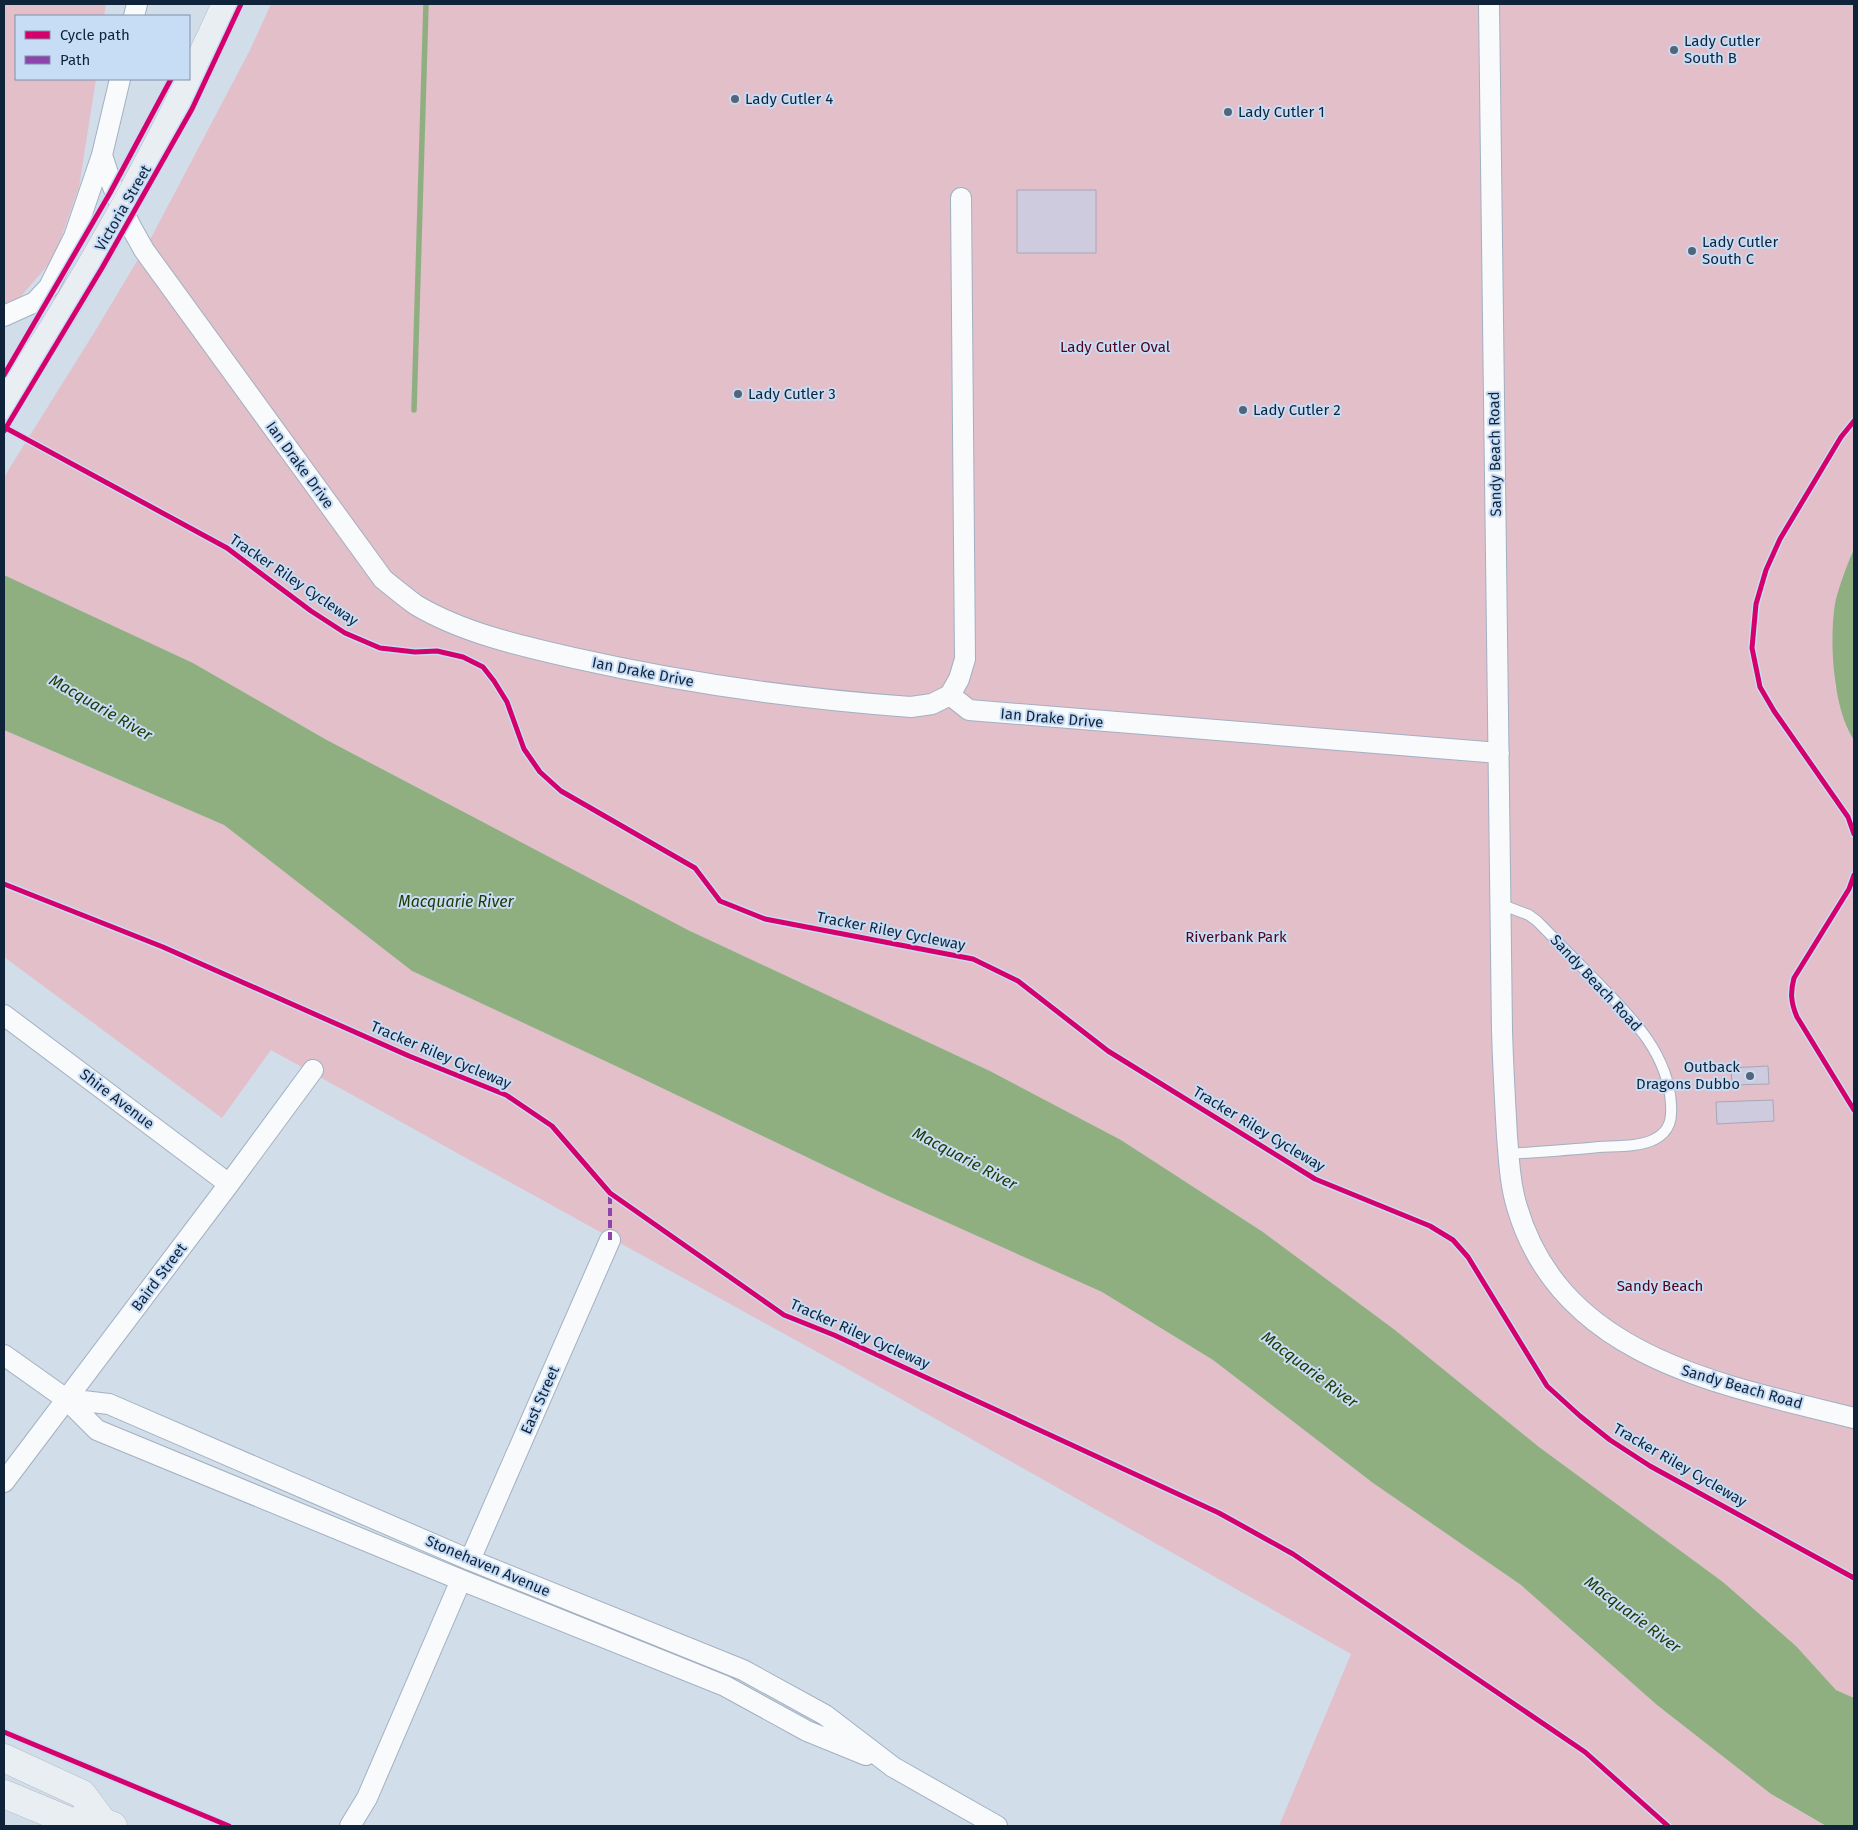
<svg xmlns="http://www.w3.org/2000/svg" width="1858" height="1830" viewBox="0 0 1858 1830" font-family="'Fira Sans',sans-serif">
<rect width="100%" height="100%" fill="#d2ddea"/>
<!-- green -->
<path fill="#e2bfc9" d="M4,4H106L104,16H16V79H96L79,187L54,258L4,316Z
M271,4H1854V549L1851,554L1833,646L1835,685L1847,729L1854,740V1698L1836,1690L1796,1646L1723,1582L1539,1447L1395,1330L1263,1232L1121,1140L990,1071L688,930L325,739L193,663L4,575V477L97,328L152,236L250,50Z
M4,730L224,825L412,971L620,1068L888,1196L1102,1292L1213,1360L1373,1483L1521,1585L1657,1705L1771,1794L1825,1826H1279L1351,1654L846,1368L271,1050L222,1118L4,957Z"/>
<!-- water -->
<path fill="#90af80" d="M1854,549V740C1833,709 1829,641 1835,604C1838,589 1848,562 1854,549Z
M4,575L193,663L325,739L688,930L990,1071L1121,1140L1263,1232L1395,1330L1539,1447L1723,1582L1796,1646L1836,1690L1854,1698V1826H1826L1771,1794L1657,1705L1521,1585L1373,1483L1213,1360L1102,1292L888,1196L620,1068L412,971L224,825L4,730Z"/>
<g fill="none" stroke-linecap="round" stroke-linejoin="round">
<!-- stream -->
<path stroke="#90af80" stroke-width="5.5" d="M414,410L426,4"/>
</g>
<!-- building -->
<path fill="#cfcbdf" stroke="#a9a6b8" d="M1017,190H1096V253H1017Z
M1768,1066L1769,1084L1732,1085L1731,1068Z
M1773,1100L1774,1121L1717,1124L1716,1102Z"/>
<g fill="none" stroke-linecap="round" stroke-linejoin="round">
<defs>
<path id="lane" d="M1500,904L1529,915L1537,921C1557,941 1576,961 1596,981C1630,1016 1668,1052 1671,1104C1672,1119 1670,1131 1655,1139C1640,1147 1617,1146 1599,1147C1569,1150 1539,1152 1508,1154"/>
<path id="street" d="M1489,4L1502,1030C1503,1066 1505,1101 1507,1136C1509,1160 1510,1184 1517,1207C1561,1358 1723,1385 1854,1418
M134,16L137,4
M102,155C112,190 126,220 144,250L383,579C394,588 405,597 416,605C463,633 521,646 574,658C685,683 798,699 911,707L932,704L950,695L969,710L1499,753
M4,316L35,302L49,287L74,237L102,155L120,79
M950,695L959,679L965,659L961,198
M4,1015L229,1184
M4,1355L66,1399L97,1430L461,1580L725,1686L807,1731L866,1755
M66,1399L109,1404L470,1560L743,1670L825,1715L893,1767L997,1826
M4,1482L229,1184L313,1070
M470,1560L610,1240
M350,1826L367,1798L461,1580"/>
<path id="highway" d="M4,1758L82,1794L103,1822
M4,1794L69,1821L103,1822L113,1826"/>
</defs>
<!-- lane casing -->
<use href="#lane" stroke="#a2b0c2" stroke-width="12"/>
<!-- street casing -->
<use href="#street" stroke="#a2b0c2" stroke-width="22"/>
<!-- highway casing -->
<use href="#highway" stroke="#b2bbc5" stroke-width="29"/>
<!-- lane -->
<use href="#lane" stroke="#f8fafc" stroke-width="10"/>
<!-- street -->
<use href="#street" stroke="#f8fafc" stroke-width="20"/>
<!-- highway -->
<use href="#highway" stroke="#e9eef3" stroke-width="28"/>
<defs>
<path id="highway-bridge" d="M4,405C89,278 163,143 226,4"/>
</defs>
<!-- highway-bridge casing -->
<use href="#highway-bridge" stroke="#b2bbc5" stroke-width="29" stroke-linecap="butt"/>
<!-- highway-bridge -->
<use href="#highway-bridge" stroke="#e9eef3" stroke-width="28"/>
<!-- quiet -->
<path stroke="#8e44ad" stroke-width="4" stroke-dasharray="8 4" stroke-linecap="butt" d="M610,1240V1193"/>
<defs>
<path id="cycleway" d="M4,375L110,193L171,79
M1854,421L1841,437L1780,539L1766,570L1756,604L1752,648L1760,687L1774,711L1848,817L1854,834
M4,427L227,548L311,611L345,633L380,648L415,652L437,651L463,657L483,667L494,681L507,702L524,749L540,772L561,791L695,868L720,901L765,919L973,959L1018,981L1108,1051L1315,1179L1430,1226L1453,1240L1468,1257L1547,1386L1580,1416L1610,1440L1650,1466L1854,1578
M4,431L102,268L192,109L241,4
M1854,875L1849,889L1794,978C1790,993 1791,1003 1797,1017L1854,1110
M4,884L163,947L409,1056L506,1095L552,1126L610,1193L784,1315L834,1335L1219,1513L1293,1554L1585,1752L1668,1826
M4,1732L229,1826"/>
</defs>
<!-- cycleway casing -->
<use href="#cycleway" stroke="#c7dcf5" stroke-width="8"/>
<!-- cycleway -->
<use href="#cycleway" stroke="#d6006c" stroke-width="5"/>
</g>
<!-- markers -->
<g fill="#536578" stroke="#c7dcf5" stroke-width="2">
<circle cx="1674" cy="50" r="5"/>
<circle cx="735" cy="99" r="5"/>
<circle cx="1228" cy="112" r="5"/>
<circle cx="1692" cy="251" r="5"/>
<circle cx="738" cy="394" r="5"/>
<circle cx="1243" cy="410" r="5"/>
<circle cx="1750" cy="1076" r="5"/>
</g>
<g text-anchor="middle" stroke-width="4" stroke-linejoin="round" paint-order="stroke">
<!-- poi labels -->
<g font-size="15" fill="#0f243b" stroke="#c7dcf5" text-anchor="start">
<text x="1684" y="46">Lady Cutler<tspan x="1684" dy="17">South B</tspan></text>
<text x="745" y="104">Lady Cutler 4</text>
<text x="1238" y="117">Lady Cutler 1</text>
<text x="1702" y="247">Lady Cutler<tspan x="1702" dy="17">South C</tspan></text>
<text x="748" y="399">Lady Cutler 3</text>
<text x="1253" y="415">Lady Cutler 2</text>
<text x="1740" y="1072" text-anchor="end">Outback<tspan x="1740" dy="17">Dragons Dubbo</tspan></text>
</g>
<!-- street labels -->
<g font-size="15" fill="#0f243b" stroke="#c7dcf5">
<text transform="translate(123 208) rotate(-60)" y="5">Victoria Street</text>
<text transform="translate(1495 454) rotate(-91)" y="5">Sandy Beach Road</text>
<text transform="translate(300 465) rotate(54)" y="5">Ian Drake Drive</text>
<text transform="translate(294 580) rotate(34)" y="5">Tracker Riley Cycleway</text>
<text transform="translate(643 672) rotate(11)" y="5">Ian Drake Drive</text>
<text transform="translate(1052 718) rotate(5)" y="5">Ian Drake Drive</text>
<text transform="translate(891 931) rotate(11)" y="5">Tracker Riley Cycleway</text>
<text transform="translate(1596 983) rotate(47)" y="5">Sandy Beach Road</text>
<text transform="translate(441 1055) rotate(23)" y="5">Tracker Riley Cycleway</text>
<text transform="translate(117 1099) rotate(37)" y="5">Shire Avenue</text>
<text transform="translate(1259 1129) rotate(31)" y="5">Tracker Riley Cycleway</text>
<text transform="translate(159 1277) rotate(-53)" y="5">Baird Street</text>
<text transform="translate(860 1334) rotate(24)" y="5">Tracker Riley Cycleway</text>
<text transform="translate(1742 1387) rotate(16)" y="5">Sandy Beach Road</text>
<text transform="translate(540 1400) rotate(-66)" y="5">East Street</text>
<text transform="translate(1680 1465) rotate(30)" y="5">Tracker Riley Cycleway</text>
<text transform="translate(488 1566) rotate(23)" y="5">Stonehaven Avenue</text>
</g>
<!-- park labels -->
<g font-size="15" fill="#530019" stroke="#c7dcf5">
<text x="1115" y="352">Lady Cutler Oval</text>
<text x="1236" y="942">Riverbank Park</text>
<text x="1660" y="1291">Sandy Beach</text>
</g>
<!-- water labels -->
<g font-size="16" font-style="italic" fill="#213b05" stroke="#c7dcf5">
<text transform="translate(101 707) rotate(30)" y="6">Macquarie River</text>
<text x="456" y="907">Macquarie River</text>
<text transform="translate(965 1158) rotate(28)" y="6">Macquarie River</text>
<text transform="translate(1310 1369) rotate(37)" y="6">Macquarie River</text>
<text transform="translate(1633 1614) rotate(37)" y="6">Macquarie River</text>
</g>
</g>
<!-- border -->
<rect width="1858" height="1830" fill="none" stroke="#0f243b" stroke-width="10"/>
<!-- legend -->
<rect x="15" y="15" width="175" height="65" fill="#c7dcf5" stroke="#7d92ab"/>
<rect x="25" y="31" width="25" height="8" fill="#d6006c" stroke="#7d92ab"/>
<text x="60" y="40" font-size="15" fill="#0f243b">Cycle path</text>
<rect x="25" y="56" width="25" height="8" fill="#8e44ad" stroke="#7d92ab"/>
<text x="60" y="65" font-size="15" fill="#0f243b">Path</text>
</svg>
